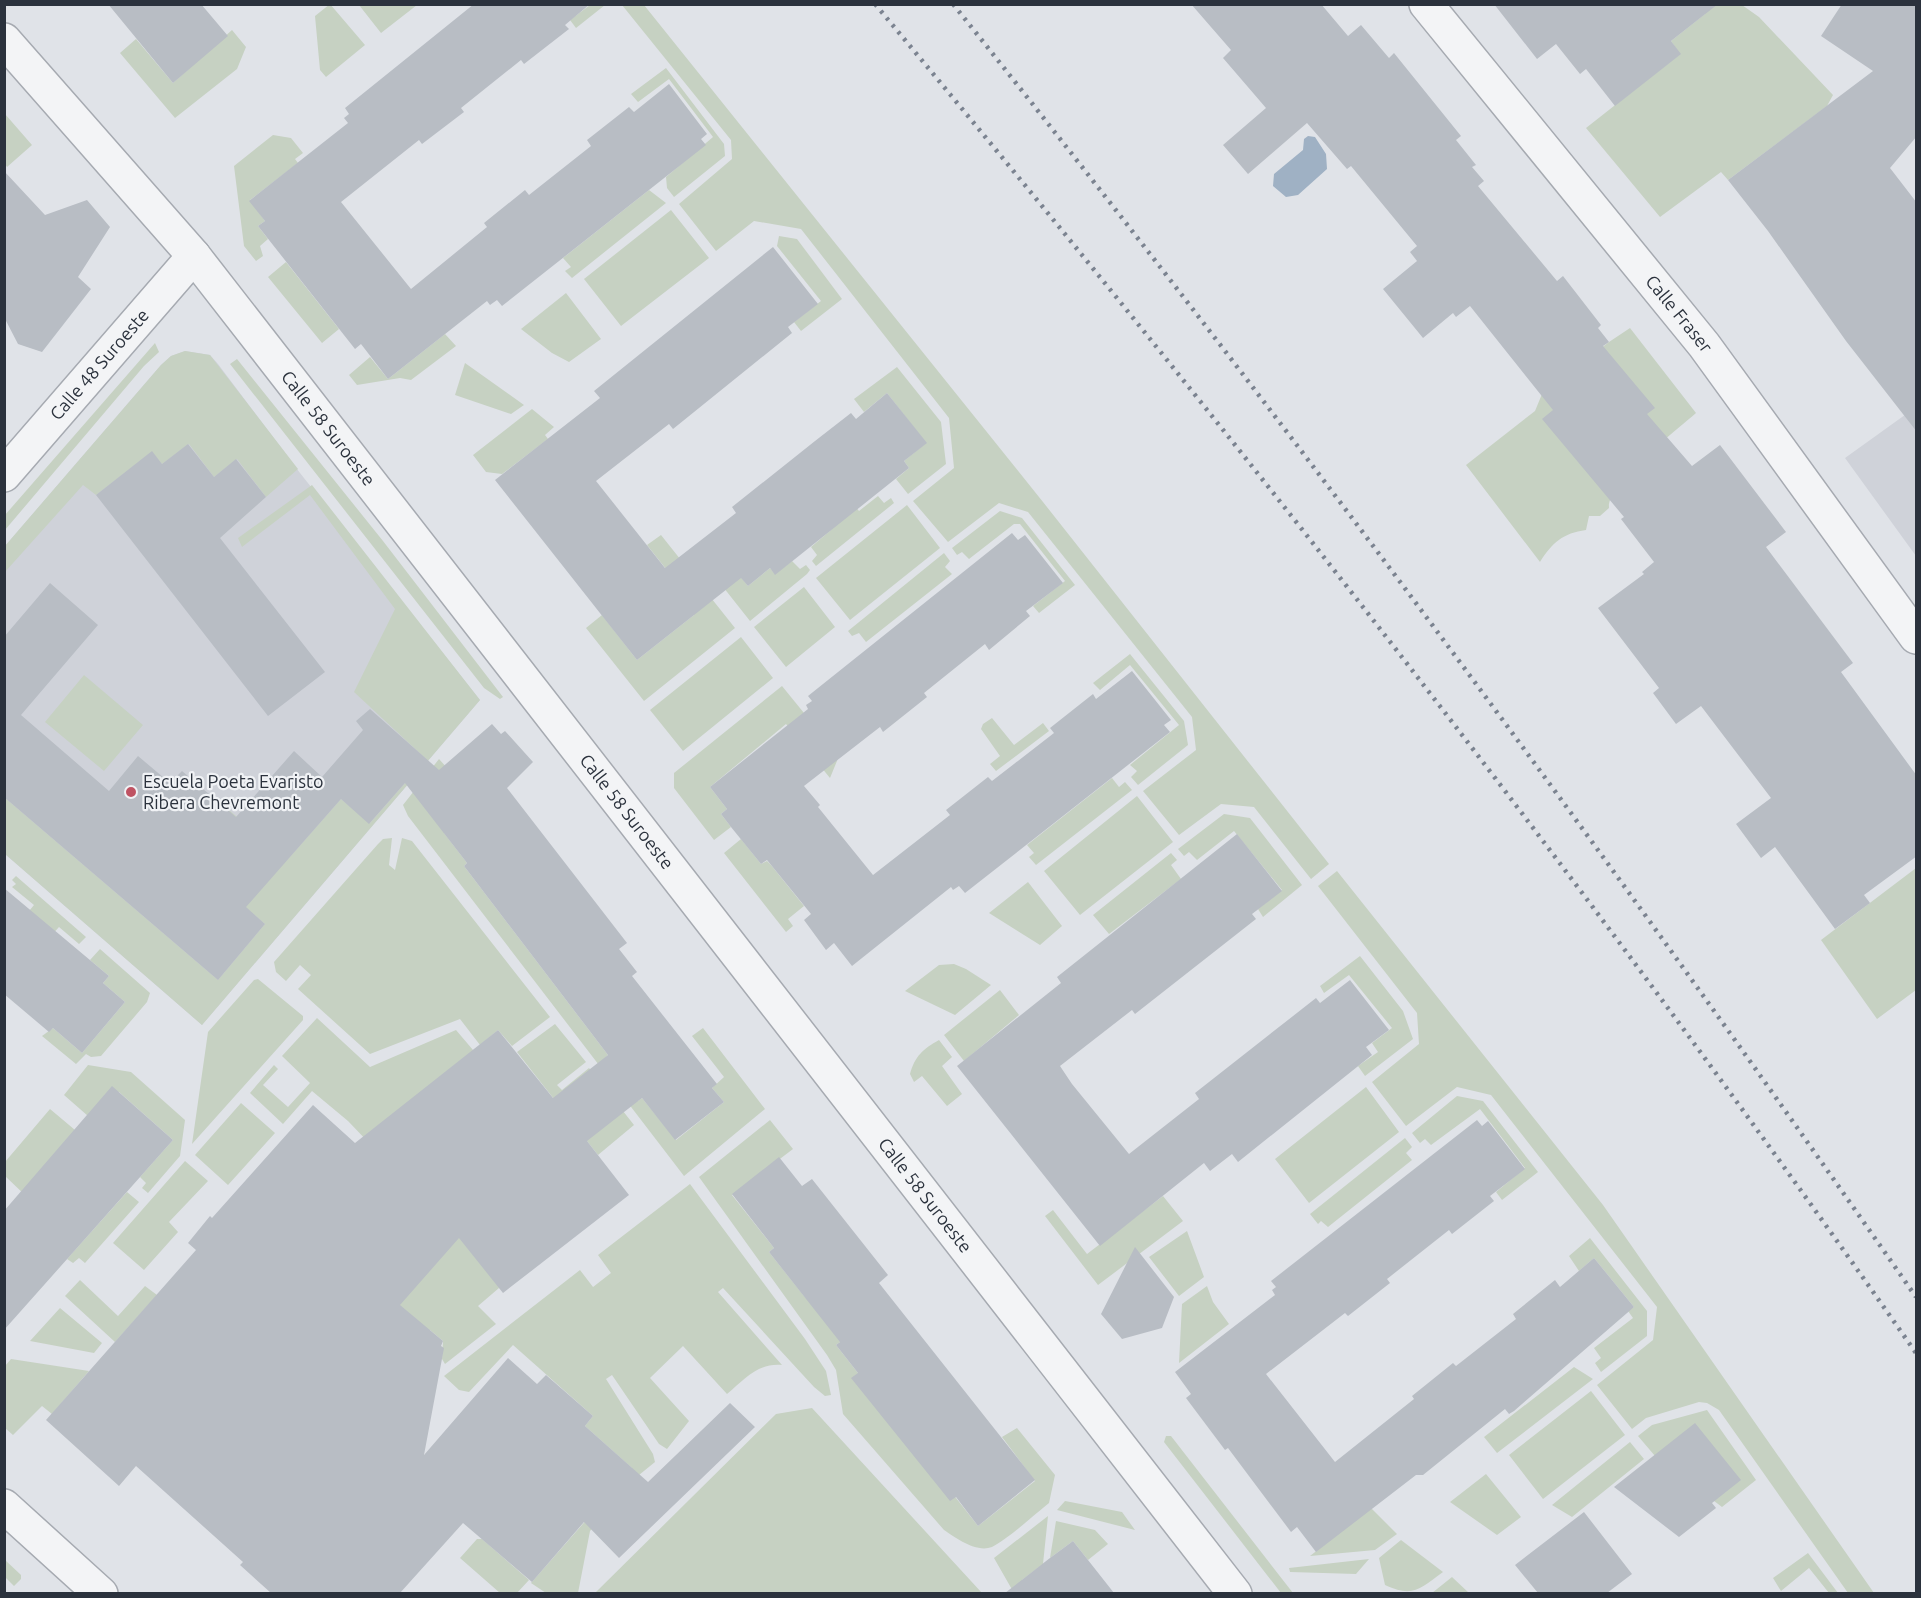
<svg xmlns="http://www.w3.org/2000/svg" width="1921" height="1598" viewBox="0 0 1921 1598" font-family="Ubuntu,sans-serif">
<rect width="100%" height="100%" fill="#e0e3e8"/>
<!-- built -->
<path fill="#cfd2d9" d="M185,351L210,355L218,364L300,473L480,700L202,1025L5,854V546L161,365L171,356Z
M1916,407V556L1845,458Z"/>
<!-- green -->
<path fill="#c6d1c2" d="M330,4L365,45L326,77L320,70L315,16Z
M359,5H417L381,33Z
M590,5H605L576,28L570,20Z
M622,5H644L1043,502L1329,864L1311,879L1254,807L1221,804L1179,835L1143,791L1196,750L1192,717L1028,512L999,503L948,542L913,501L954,468L949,418L801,229L754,221L716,251L679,204L732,159L731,140Z
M1697,5H1742L1759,17L1833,95L1827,106L1728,180L1721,172L1660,217L1586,128L1680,54L1671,41L1705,14Z
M232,30L246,47L237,69L175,118L120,53L136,39L173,83Z
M666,68L724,144L725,156L674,197L667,188L666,177L713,137L669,79L638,102L631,94Z
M5,114L32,145L7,167L5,164Z
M273,135L291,138L303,153L295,159L298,163L250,200L265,221L258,226L268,239L260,246L263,256L256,261L244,246L234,166Z
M649,190L666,203L572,278L565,271L571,267L563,258Z
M671,210L709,258L621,326L584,279Z
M779,236L797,239L842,299L801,331L794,322L821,301L777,246Z
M286,262L339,329L322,343L268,277Z
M566,293L601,339L569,362L552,353L521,329Z
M1630,328L1696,413C1676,431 1607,483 1609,508L1600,516H1589L1586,530C1563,533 1552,543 1540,562L1466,465L1535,411L1542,394L1609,342Z
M445,334L456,346L411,380L400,378L357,385L349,375L370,357L388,379Z
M155,343L159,352L144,366L5,530V515Z
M185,351L210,355L298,469L266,497L237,459L214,477L189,444L162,464L152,452L96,495L83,485L5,572V546L161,365L171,356Z
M237,359L383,541L503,697L500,699L484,688L230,364Z
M465,363L524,405L511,414L455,395Z
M897,367L941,422L946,464L908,494L896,479L909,468L904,461L926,443L887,393L864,412L854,399Z
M532,409L554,427L545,435L548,439L502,474L486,472L473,455Z
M312,485L480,700L202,1025L5,854L4,797L218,980L265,924L178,849L218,801L288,859L341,799L370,823L426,759L354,692L395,609L310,495L242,547L238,538Z
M878,496L884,503L891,498L894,503L816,566L812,561L817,555L811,547L831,530L852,502L859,511Z
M907,505L940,548L850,620L816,578Z
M1000,511L1022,518L1075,585L1039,613L1033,606L1065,581L1020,524H1014L969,559L962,552L957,555L952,548Z
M661,535L735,628L644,701L586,628L602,615L637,660L694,615L678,584L647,545Z
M944,553L950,561L945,567L952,574L866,642L859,633L852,636L848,631Z
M792,561L800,569L806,565L810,570L807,574L750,621L716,578L731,565L748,586L770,568L775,574Z
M804,587L835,627L786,667L754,627Z
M741,637L773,678L683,751L650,710Z
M1130,654L1184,721L1188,745L1138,785L1131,777L1137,771L1130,765L1179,725L1130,665L1100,690L1093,683Z
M84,675L143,725L104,771L45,722Z
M782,686L839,756L830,778L786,724L710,787L727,809L721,814L731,827L714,840L674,788V773Z
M992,718L1014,745L1043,723L1049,731L996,771L990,764L1000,756L981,729L983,724Z
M439,759L467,790L444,833L467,863L464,866L608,1055L605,1058L638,1101L642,1098L676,1140L724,1102L712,1088L724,1077L692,1036L703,1028L765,1109L684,1176L408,816L403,805Z
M1112,778L1119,787L1125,782L1132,790L1036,865L1029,857L1034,853L1027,845Z
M1137,796L1173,842L1080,915L1044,871Z
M1224,814L1250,818L1302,885L1263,917L1258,909L1282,890L1234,831L1197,860L1189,852L1184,856L1178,849Z
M392,838L389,865L395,870L402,838L412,841L550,1017L512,1046L498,1030L480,1045L460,1019L370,1054L298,989L311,975L300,965L286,981L276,972L274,962L378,844L383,839Z
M741,839L761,864L767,861L771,865L804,906L788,919L793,926L786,932L724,853Z
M1171,853L1177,860L1171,865L1181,879L1109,934L1093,915Z
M1916,868V990L1877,1019L1821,940Z
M1337,871L1603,1205L1874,1593H1848L1719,1410L1707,1403L1699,1402L1646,1418L1632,1429L1597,1385L1653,1340L1657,1307L1491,1095L1457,1087L1406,1126L1372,1082L1419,1044L1417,1013L1318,886Z
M16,876L86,937L79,944L59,927L50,937L25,916L34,905L12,887L16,884L12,880Z
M1028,882L1062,926L1040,945L989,913Z
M100,949L150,993L147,1002L101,1056L91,1057L86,1054L76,1064L42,1036L53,1028L82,1053L125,1002L103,983L109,976L90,960Z
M1360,956L1403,1011L1413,1039L1365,1076L1358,1066L1378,1052L1372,1043L1392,1028L1349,975L1324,993L1320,986Z
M954,964L966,969L991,985L955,1015L905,991L939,965Z
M258,979L303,1016V1020L192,1144L208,1032L254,980Z
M1000,990L1019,1015L964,1061L944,1035Z
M317,1018L370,1067L456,1030L473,1050L499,1288L478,1306L496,1324L445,1364L442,1359L443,1341L430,1330L403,1332L370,1144L348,1121L312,1091L283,1124L250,1093L274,1065L278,1069L263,1085L288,1107L310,1083L282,1056Z
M555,1024L586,1062L557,1085L562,1090L589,1068L634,1125L598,1155L517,1052Z
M939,1040L952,1057L942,1066L962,1094L947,1106L922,1076L914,1082L910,1074C915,1056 923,1049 939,1040Z
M88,1065L131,1072L185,1120L180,1156L148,1193L142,1188L146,1183L140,1177L173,1140L119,1092L88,1116L64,1095Z
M1366,1087L1399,1132L1309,1203L1275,1159Z
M1457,1096L1483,1101L1538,1172L1502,1200L1496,1192L1525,1168L1480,1109L1431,1145L1425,1139L1420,1143L1412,1133Z
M241,1103L275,1133L228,1185L195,1155Z
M50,1109L75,1130L26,1196L5,1176V1162Z
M770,1120L793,1149L732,1195L774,1248L769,1252L804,1296L844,1339L836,1345L978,1526L1035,1481L1002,1437L1017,1428L1055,1475L1049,1503C1035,1514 1007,1540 992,1547C976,1553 956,1538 944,1530L843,1414L836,1370L827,1355L699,1177Z
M1405,1138L1412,1147L1406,1153L1412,1160L1328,1227L1321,1221L1318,1224L1310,1214Z
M185,1161L208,1181L169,1222L178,1232L144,1270L113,1243Z
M690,1184L805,1339L826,1371L831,1395L825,1396L814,1387L723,1288L718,1292L782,1365C757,1363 745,1379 727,1394L683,1346L650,1378L689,1421L667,1449L659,1444L612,1375L606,1379L653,1454L655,1462L639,1475L590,1531L578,1593H546L531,1583L632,1468L585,1426L593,1416L513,1345L469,1392L459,1390L444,1376L580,1270L593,1287L611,1273L598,1255Z
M127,1192L139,1202L85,1263L79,1258L73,1263L67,1259Z
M1163,1196L1183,1221L1098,1285L1045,1216L1053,1210L1087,1254Z
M1187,1231L1204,1277L1179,1296L1149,1257Z
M1590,1238L1647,1311V1336L1601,1372L1595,1363L1601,1358L1594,1348L1633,1318L1628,1311L1634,1307L1594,1258L1579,1271L1569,1256Z
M80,1280L118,1316L145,1286L157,1295L115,1342L65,1296Z
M1207,1286L1213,1302L1229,1324L1179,1363L1182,1304Z
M60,1308L102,1343L94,1353L30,1341Z
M11,1359L89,1371L52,1414L42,1406L13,1435L5,1428V1366Z
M1574,1367L1593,1379L1497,1453L1484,1437Z
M1591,1391L1625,1435L1543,1499L1509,1455Z
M812,1408L982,1593H595L776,1414Z
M1707,1410L1756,1480L1722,1507L1655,1456L1638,1436L1652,1425Z
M1166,1436H1171L1293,1593H1281L1164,1442Z
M1630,1442L1644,1459L1572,1517L1552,1505Z
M1486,1474L1521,1517L1497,1535L1450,1502Z
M1065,1501L1122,1512L1135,1530L1057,1510Z
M1371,1508L1397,1534L1375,1550L1310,1556Z
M1048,1516L1043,1564L1022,1580L1032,1593H1014L994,1558Z
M1056,1521L1095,1530L1108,1544L1088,1560L1073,1541L1050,1558Z
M477,1539H482L529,1580L517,1593H500L460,1558Z
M1401,1540L1443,1572C1420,1589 1413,1598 1385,1585L1379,1558Z
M1808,1553L1838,1593H1829L1809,1568L1781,1591L1773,1578Z
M4,1559L21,1575V1579L14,1586L5,1577Z
M1369,1559L1356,1574L1290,1572L1289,1568Z
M1452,1577L1469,1593H1432Z"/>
<!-- water -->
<path fill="#9fb1c4" d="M1308,136L1315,137L1326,154L1327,169L1298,195L1286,197L1273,186L1274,174L1303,150L1304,139Z"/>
<!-- building -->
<path fill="#b8bdc4" d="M108,4H201L228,36L173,83Z
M474,4H590L565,25L569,29L524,64L521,60L461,108L464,112L422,144L419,140L341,202L411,289L487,227L484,223L525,190L529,195L591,146L587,140L629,107L634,112L669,84L707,134L701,139L706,145L502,306L497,300L490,305L487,301L388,379L361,344L355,349L258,226L265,221L249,201L348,123L344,118L349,114L345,108Z
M1191,4H1321L1348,36L1361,25L1389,58L1394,53L1461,136L1456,140L1476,165L1472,167L1484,181L1478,186L1557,281L1563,276L1601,325L1598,328L1609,342L1603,346L1655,408L1647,414L1692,466L1720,445L1786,532L1766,547L1853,663L1841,672L1917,776V856L1864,895L1870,903L1835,929L1775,847L1761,858L1736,824L1771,798L1701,706L1676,724L1653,693L1659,688L1598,608L1644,574L1642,572L1654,562L1621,519L1624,517L1542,419L1553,410L1470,306L1456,317L1453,313L1423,338L1383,289L1417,261L1410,252L1417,246L1351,166L1347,169L1307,123L1248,174L1223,145L1266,108L1223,58L1231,50Z
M1494,4H1718L1671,41L1681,54L1615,106L1586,69L1580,74L1556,44L1537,59Z
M1842,4H1917V136L1890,168L1917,203V432L1846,341L1768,231L1728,180L1873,71L1821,36Z
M4,171L45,215L87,200L110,227L78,277L91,289L42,352L18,344L4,317Z
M773,247L818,304L788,327L792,333L673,429L669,424L596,481L665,568L736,513L732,507L815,441L851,413L856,419L887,393L927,443L904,461L909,468L775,575L770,568L748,586L741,578L637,660L495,480L600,398L594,391Z
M188,444L214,477L236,459L266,497L220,538L325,672L268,716L96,495L152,451L162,464Z
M1012,533L1018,540L1025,535L1063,583L1026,611L1030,616L989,650L985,644L924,693L927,697L883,732L880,727L804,786L820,805L818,807L873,875L950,815L946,810L988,777L992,781L1054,733L1050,728L1093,694L1096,699L1132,671L1171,720L1164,725L1170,732L965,893L959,886L953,890L951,887L852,966L834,943L826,950L804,920L811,914L767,860L761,864L731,827L721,814L727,809L710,787L808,709L806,705L812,701L808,696Z
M50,583L98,625L21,715L109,791L138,756L170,783L182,771L236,817L294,751L322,777L363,730L356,721L370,709L439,770L492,724L501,734L505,731L533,762L507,788L627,943L619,949L637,972L632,976L717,1084L712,1088L724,1102L675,1140L642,1098L587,1141L629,1195L503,1293L459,1238L400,1305L443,1341L441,1346L444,1348L424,1455L508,1358L537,1384L546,1375L593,1416L585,1426L648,1482L730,1403L755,1427L619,1558L584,1522L532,1582L463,1523L400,1593H271L240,1565L243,1562L136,1466L119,1486L46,1420L196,1250L188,1243L210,1216L212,1218L313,1105L355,1143L498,1030L553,1098L608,1055L464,866L467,863L405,783L369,824L341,799L246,907L265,924L218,980L4,797V637Z
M1237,834L1282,891L1252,914L1256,919L1135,1014L1132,1010L1060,1066L1072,1084L1129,1154L1199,1099L1195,1093L1316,998L1320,1003L1350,980L1389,1030L1366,1047L1372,1055L1238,1162L1232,1154L1210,1171L1204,1163L1100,1246L957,1066L1061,983L1057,977Z
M4,888L109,976L103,983L125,1002L82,1053L53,1028L49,1032L4,994Z
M112,1086L173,1140L4,1330V1211Z
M1477,1120L1482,1126L1488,1121L1525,1169L1490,1196L1494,1201L1452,1234L1449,1230L1387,1279L1390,1283L1348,1316L1345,1313L1266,1374L1335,1462L1414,1399L1412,1396L1453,1363L1456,1366L1516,1319L1513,1314L1555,1280L1560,1287L1594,1258L1634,1307L1514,1411L1509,1414L1505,1409L1423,1475H1416L1316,1552L1297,1527L1291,1532L1228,1448L1225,1450L1186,1398L1191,1394L1175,1372L1275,1295L1272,1290L1276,1287L1271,1281Z
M779,1157L802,1186L812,1179L888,1275L879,1283L1035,1480L978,1526L956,1497L950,1501L851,1378L858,1373L836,1345L840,1342L769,1252L774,1248L732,1194Z
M1135,1247L1174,1297L1162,1328L1122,1339L1101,1314Z
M1695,1423L1741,1480L1712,1503L1716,1508L1679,1537L1614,1487Z
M1584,1512L1632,1574L1607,1593H1538L1515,1565Z
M1073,1541L1114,1593H1005L1050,1558Z"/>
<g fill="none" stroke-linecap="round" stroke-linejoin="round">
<defs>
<g id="minor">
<path id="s1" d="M1426,4L1704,345L1916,637"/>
<path id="s2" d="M4,40L194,256L1235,1594"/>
<path id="s3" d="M4,475L194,256"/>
<path d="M4,1506L101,1594"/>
</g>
</defs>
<!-- minor casing -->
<use href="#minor" stroke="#a6aab1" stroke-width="36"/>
<!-- minor -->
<use href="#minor" stroke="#f3f4f6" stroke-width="33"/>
<!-- rail -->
<path stroke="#7b8390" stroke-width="4.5" stroke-dasharray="3 6" stroke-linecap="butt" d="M875,4C1239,440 1591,888 1916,1353
M953,4C1289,424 1609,856 1916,1297"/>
</g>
<!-- markers -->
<circle fill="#bf5363" stroke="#f0f2f5" stroke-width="2" cx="131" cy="792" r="6"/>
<g text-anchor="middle" stroke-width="4.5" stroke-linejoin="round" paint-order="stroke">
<!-- street labels -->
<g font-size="18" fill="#2b323d" stroke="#f0f2f5">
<text dy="6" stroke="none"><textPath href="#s1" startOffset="400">Calle Fraser</textPath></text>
<text dy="6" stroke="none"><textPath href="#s3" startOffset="146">Calle 48 Suroeste</textPath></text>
<text dy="6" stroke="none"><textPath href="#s2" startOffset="506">Calle 58 Suroeste</textPath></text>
<text dy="6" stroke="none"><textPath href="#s2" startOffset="992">Calle 58 Suroeste</textPath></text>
<text dy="6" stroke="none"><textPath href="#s2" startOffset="1478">Calle 58 Suroeste</textPath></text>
</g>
<!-- poi labels -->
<g font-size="18" fill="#2b323d" stroke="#f0f2f5" text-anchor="start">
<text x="143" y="788">Escuela Poeta Evaristo<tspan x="143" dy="21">Ribera Chevremont</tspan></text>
</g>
</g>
<!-- border -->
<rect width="1921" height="1598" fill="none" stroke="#2b323d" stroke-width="12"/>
</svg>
